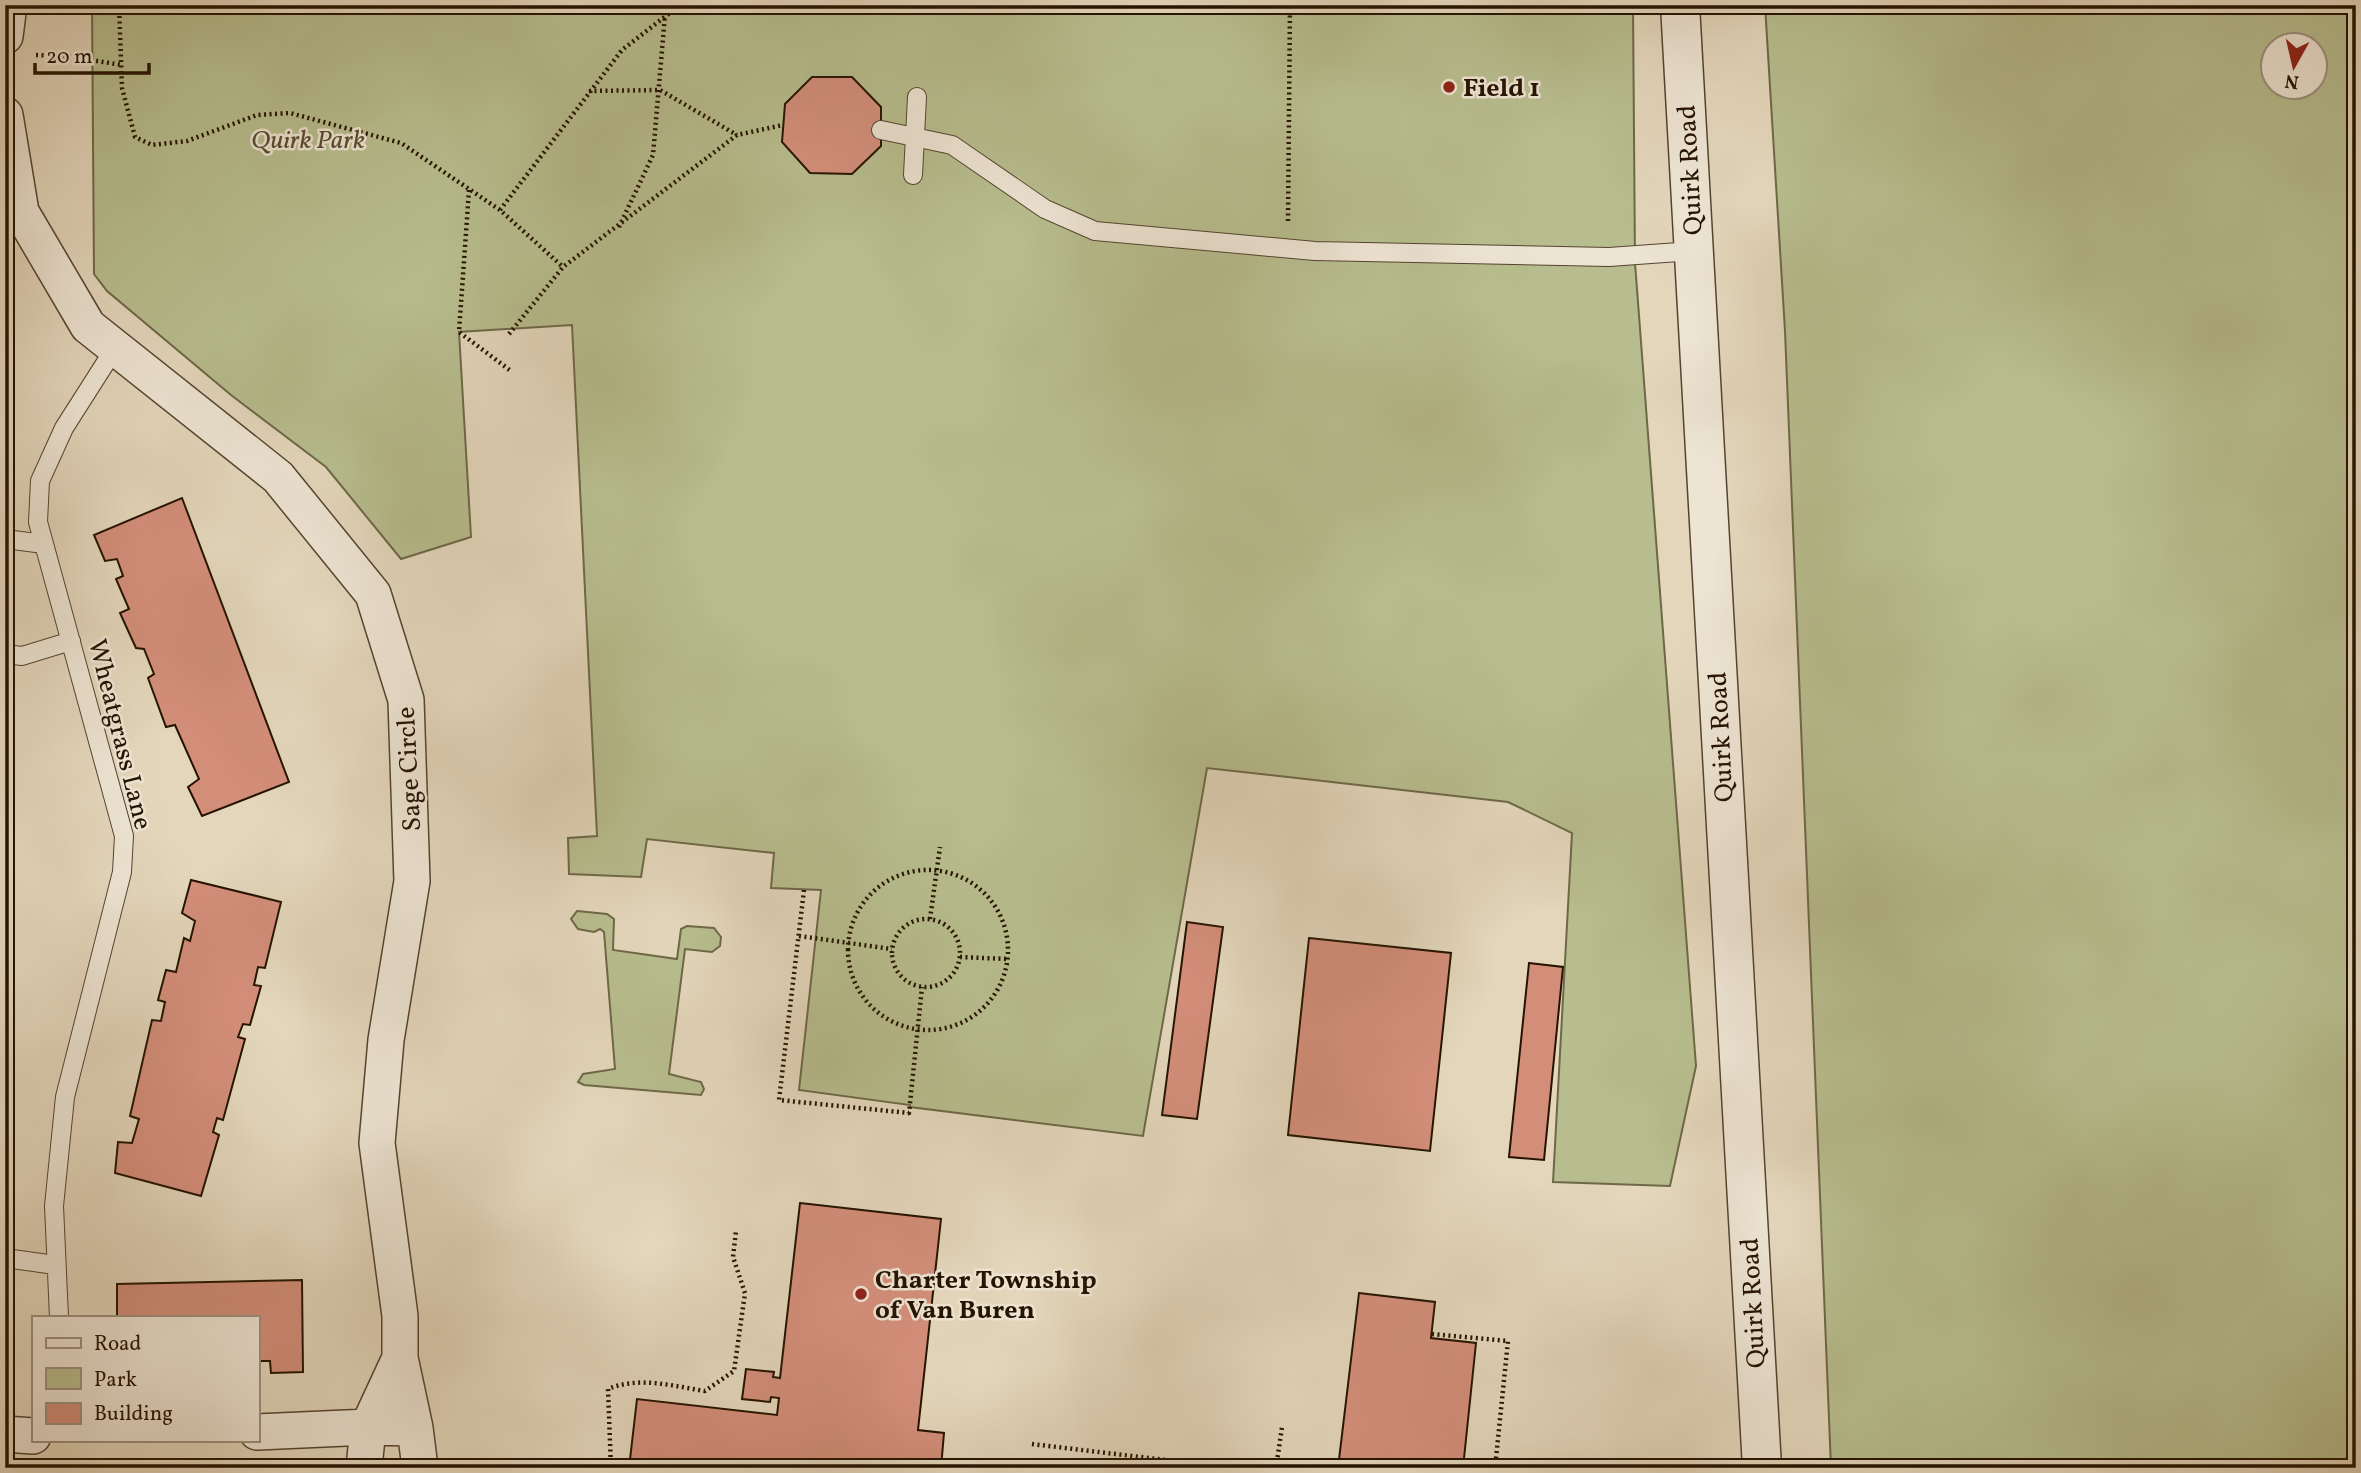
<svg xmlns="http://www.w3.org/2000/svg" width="2361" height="1473" viewBox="0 0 2361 1473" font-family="Vollkorn,serif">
<rect width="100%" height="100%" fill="#e3d6bb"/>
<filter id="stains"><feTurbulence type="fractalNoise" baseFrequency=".00286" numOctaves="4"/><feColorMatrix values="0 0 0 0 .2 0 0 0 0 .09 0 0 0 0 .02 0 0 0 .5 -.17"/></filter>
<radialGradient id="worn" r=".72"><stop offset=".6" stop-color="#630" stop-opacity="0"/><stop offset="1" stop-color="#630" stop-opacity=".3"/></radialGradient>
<!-- green -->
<path fill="#b7bd8e" stroke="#6e6847" stroke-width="2" fill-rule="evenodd" d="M92,5H1633L1635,263L1696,1066L1670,1186L1553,1182L1572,833L1508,802L1207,768L1143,1136L910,1107V1105L799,1090L821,890L771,888L774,853L647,839L641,877L569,874L568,838L597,836L572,325L459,332L471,537L401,559L326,467L231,395L107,291L94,274Z
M1765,5H2356V1468H1831L1785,331ZM2274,46H2316V88H2274Z
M577,911L607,914L614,919L613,950L677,959L681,929L687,926L714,928L721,937L720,946L712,952L685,949L669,1074L701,1082L704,1089L701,1095L584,1085L578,1082L583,1074L615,1069L604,932L600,929L594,932L578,929L571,919Z"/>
<!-- building -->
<path fill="#d38e7a" stroke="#251300" stroke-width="2" d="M812,77H852L881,107V146L852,174L810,173L782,142L785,104Z
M182,498L289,782L202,816L188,787L199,779L175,725L166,727L148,678L154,674L144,649L136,648L120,613L129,609L116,579L123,576L117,559L105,561L94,535Z
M191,880L281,902L265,968L258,967L254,985L261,986L250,1025L243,1024L238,1037L245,1039L223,1120L217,1118L213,1132L219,1135L201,1196L115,1173L118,1142L132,1143L139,1119L130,1116L152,1020L161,1021L165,1002L158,1000L166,970L176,972L184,938L190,941L195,921L182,913Z
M1187,922L1223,927L1197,1119L1162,1115Z
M1309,938L1451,953L1430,1151L1288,1135Z
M1529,963L1563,967L1544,1160L1509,1157Z
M800,1203L941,1219L918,1430L944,1433L941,1468H629L637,1399L777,1415L779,1398L771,1397L770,1402L742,1399L746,1369L774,1372L773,1377L780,1378Z
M302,1280L303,1372L271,1373L270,1361H257V1317H117V1284Z
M1359,1293L1435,1302L1431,1338L1476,1343L1463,1468H1338Z"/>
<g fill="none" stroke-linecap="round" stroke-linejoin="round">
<defs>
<path id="service" d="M881,130L952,145L1045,209L1095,231L1315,251L1609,257L1693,251
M913,175L917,97
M5,539L44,544
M5,654L22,656L71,641
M5,1258L55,1265
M59,1317L54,1206L65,1097L122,872L124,836L38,522L40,481L64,428L115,348"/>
<path id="minor" d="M5,36L9,5
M5,115L21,212L88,326L278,477L373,594L406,700L412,881L386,1040L377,1143L400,1316V1358L415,1428L420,1468
M257,1432L368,1427L415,1428
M5,1434L33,1436
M364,1468L368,1427L400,1358"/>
<path id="tertiary" d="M1680,5L1762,1468"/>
</defs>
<!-- service casing -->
<use href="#service" stroke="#54442f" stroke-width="20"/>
<!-- minor casing -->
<use href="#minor" stroke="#54442f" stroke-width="38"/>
<!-- tertiary casing -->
<use href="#tertiary" stroke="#54442f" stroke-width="41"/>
<!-- path -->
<path stroke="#251300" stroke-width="4.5" stroke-dasharray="2 3.5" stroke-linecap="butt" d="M119,5L122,88L135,137L152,145L187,141L257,115L290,113L401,143L500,210L563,267
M36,55L66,56L122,65
M589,91L660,90L737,135
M469,190L459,332L511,371
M500,210L622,50L680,5
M1288,221L1290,5
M619,227L653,155L665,15
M509,334L563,267L737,135L783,125
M848 950a80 80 0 1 1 160 0a80 80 0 1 1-160 0Z
M804,890L779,1100L909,1113L922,987
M930,919L940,847
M892 953a34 34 0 1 1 68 0a34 34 0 1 1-68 0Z
M799,936L892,949
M960,957L1008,959
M1432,1334L1508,1341L1495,1468
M1032,1444L1232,1468
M611,1468L608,1389C639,1376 673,1386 705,1391L734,1371L745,1293L733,1257L736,1231
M1276,1468L1282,1427
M1303,1468H1312"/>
<!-- service -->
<use href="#service" stroke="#ede4d3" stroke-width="18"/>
<!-- minor -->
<use href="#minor" stroke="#ede4d3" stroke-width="35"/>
<!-- tertiary -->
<use href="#tertiary" stroke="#ede4d3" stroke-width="38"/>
</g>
<!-- markers -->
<g fill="#8f2418" stroke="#ede4d3" stroke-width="2.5">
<circle cx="1449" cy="87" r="7"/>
<circle cx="861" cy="1294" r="7"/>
</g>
<g text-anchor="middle" stroke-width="5" stroke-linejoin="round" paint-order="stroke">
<!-- poi labels -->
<g font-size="26" font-weight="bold" fill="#251300" stroke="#ede4d3" text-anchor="start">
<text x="1463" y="96">Field 1</text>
<text x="875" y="1288">Charter Township<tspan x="875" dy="30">of Van Buren</tspan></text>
</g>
<!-- park labels -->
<g font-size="26" font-style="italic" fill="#584e32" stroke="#ede4d3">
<text x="308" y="148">Quirk Park</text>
</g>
<!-- street labels -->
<g font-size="26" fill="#251300" stroke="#ede4d3">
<text transform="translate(1689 170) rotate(-93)" y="9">Quirk Road</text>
<text transform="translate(121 734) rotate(76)" y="9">Wheatgrass Lane</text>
<text transform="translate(1720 737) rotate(-93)" y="9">Quirk Road</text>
<text transform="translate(408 769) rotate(-93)" y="9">Sage Circle</text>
<text transform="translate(1752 1303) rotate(-93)" y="9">Quirk Road</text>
</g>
</g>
<!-- margin -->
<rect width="2361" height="1473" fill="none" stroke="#e3d6bb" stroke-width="28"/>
<rect x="7" y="7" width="2347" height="1459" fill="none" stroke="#251300" stroke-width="3.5"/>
<rect x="14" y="14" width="2333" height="1445" fill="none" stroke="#251300" stroke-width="2"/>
<!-- legend -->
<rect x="32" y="1316" width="228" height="126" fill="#ede4d3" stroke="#9d907f" stroke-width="2"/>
<rect x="46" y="1338" width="35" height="10" fill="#ede4d3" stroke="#9d907f" stroke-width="2"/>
<text x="94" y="1350" font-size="21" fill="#251300">Road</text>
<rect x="46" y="1368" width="35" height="21" fill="#b7bd8e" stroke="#9d907f" stroke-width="2"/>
<text x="94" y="1386" font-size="21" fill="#251300">Park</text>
<rect x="46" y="1403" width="35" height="21" fill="#d38e7a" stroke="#9d907f" stroke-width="2"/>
<text x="94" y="1420" font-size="21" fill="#251300">Building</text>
<!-- north arrow -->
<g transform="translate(2294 66) rotate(188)"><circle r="33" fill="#ede4d3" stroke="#9d907f" stroke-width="2"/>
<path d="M0-5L12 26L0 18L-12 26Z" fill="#8f2418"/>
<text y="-10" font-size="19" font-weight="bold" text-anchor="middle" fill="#251300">N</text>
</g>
<!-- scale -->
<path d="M35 63v10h114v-10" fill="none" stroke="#251300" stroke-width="3.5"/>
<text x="46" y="63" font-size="21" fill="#251300" stroke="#ede4d3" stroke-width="5" paint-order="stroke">20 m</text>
<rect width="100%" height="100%" filter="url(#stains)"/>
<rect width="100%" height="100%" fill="url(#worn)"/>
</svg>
